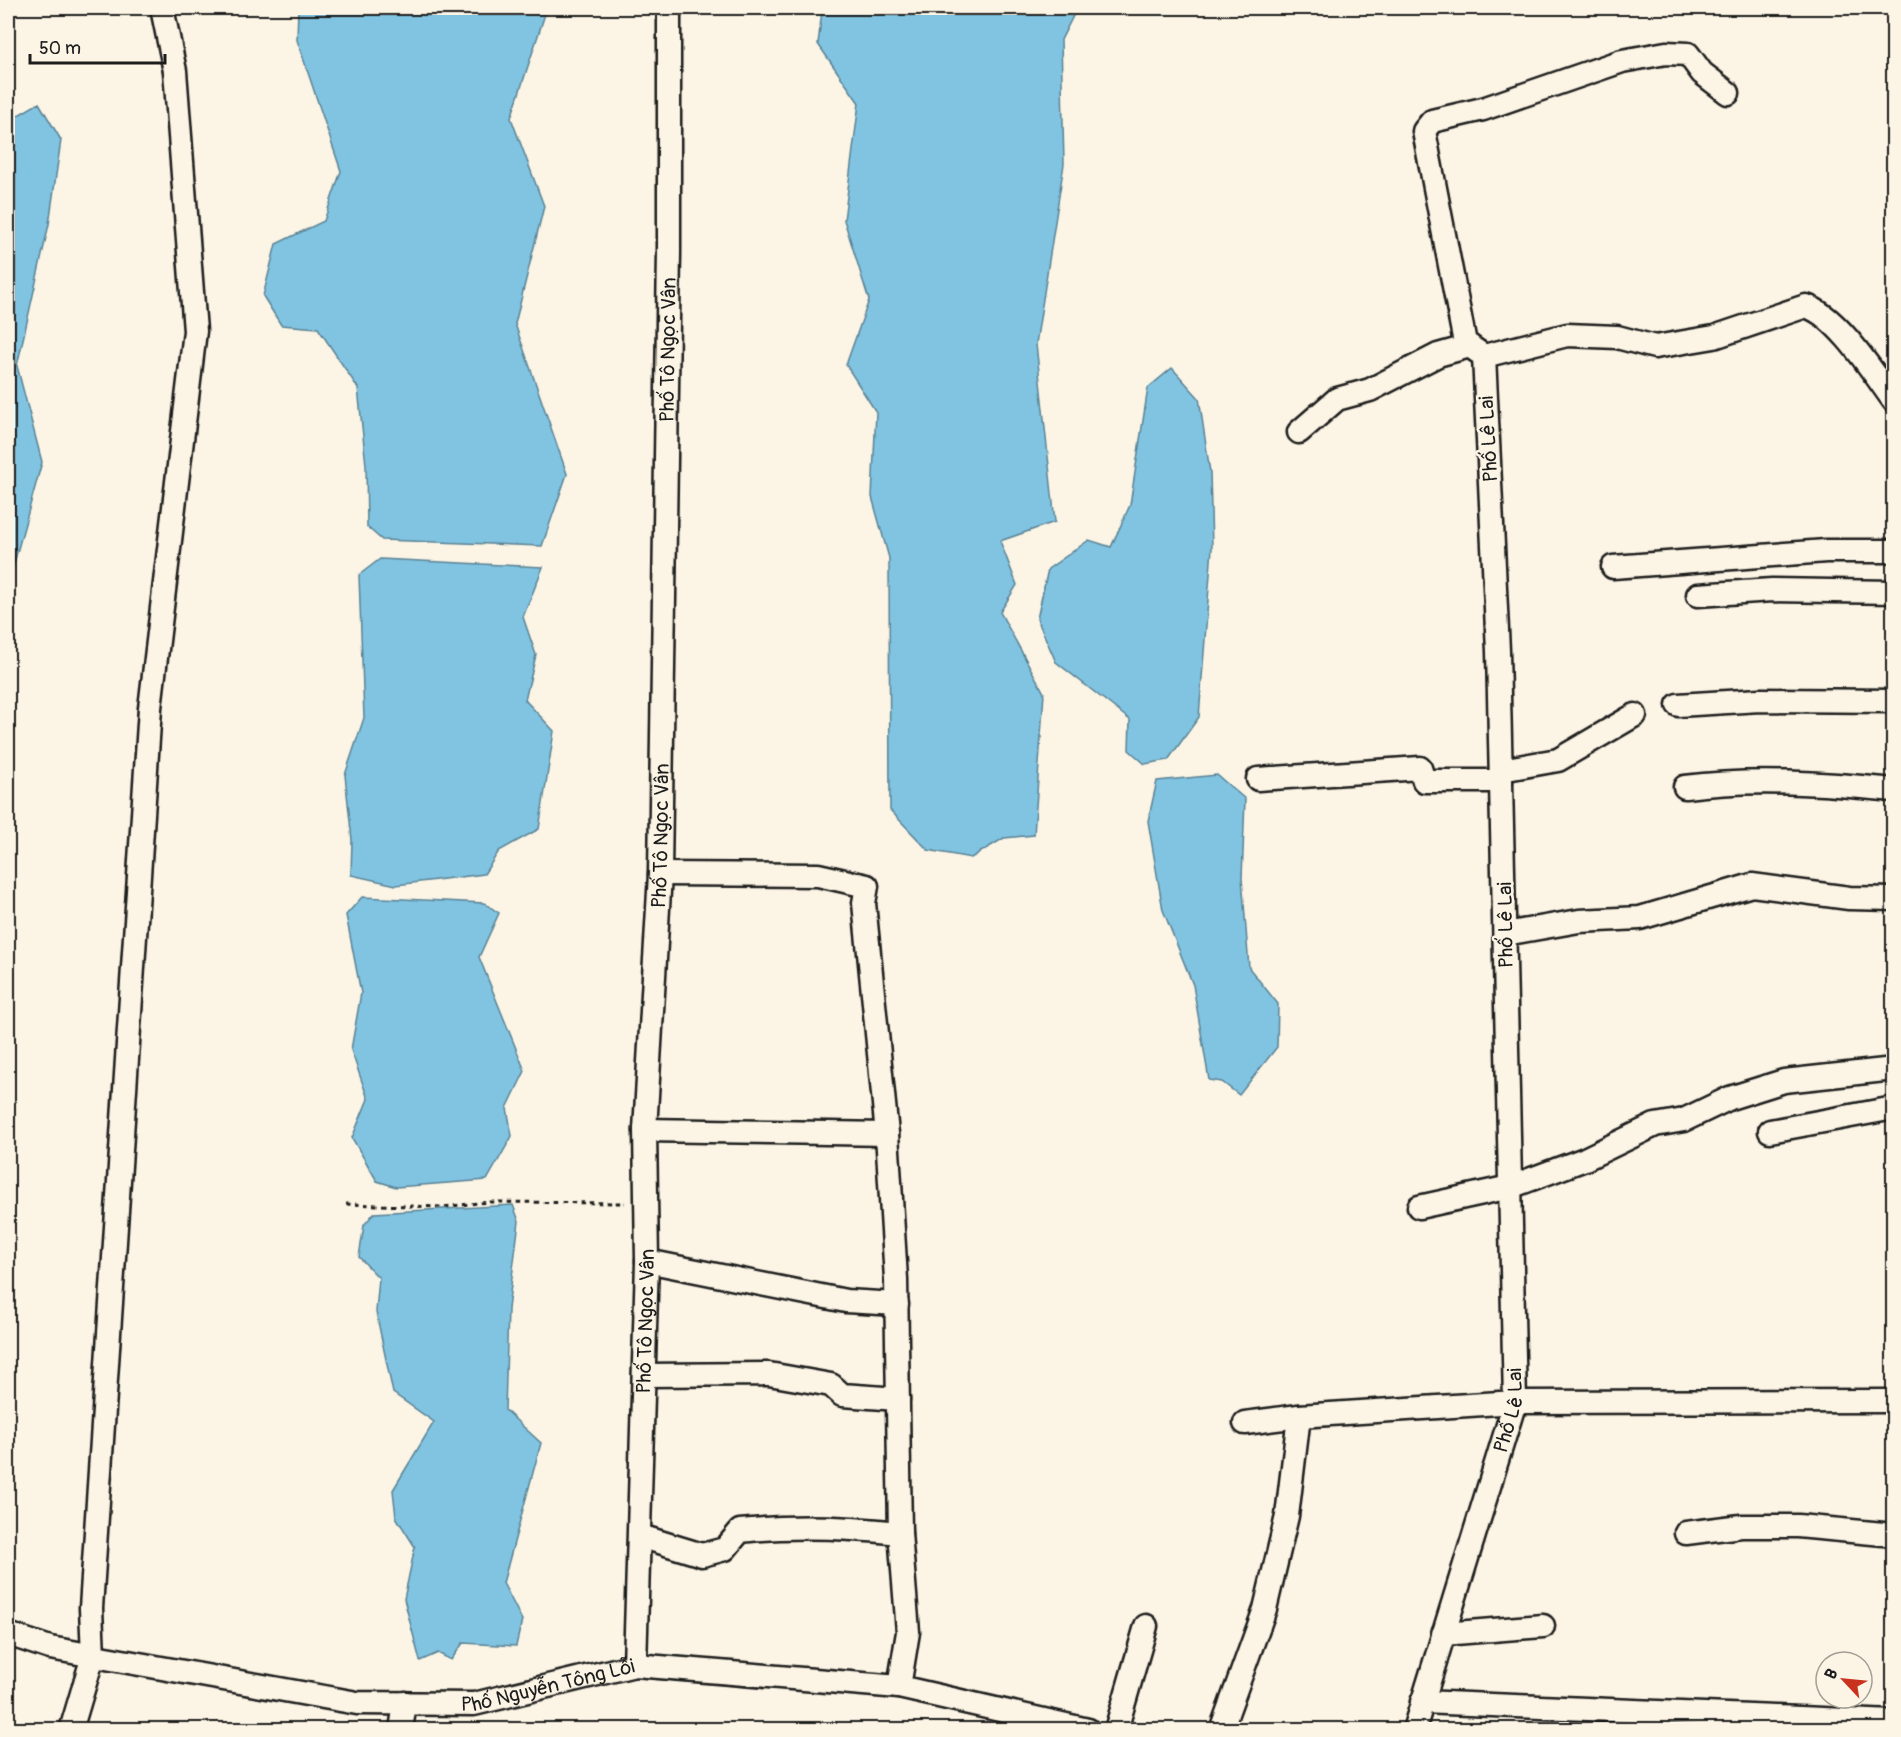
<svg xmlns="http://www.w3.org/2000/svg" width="1901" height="1737" viewBox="0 0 1901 1737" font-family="Pangolin,sans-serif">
<rect width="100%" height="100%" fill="#fcf5e5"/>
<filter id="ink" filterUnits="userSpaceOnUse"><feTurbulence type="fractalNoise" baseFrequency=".0167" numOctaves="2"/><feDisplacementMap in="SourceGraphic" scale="12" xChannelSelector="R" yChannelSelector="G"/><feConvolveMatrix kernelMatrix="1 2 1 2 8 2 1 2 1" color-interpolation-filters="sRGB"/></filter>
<g filter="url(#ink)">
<!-- water -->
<path fill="#81c4e2" stroke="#598193" stroke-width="1.5" d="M298,8H547L511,118L544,206L515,324L567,474L542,546L382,540L367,527L366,465L358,388L318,328L281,325L263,296L276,244L324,221L341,171L297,40Z
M820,8H1077L1061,40L1064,164L1036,344L1055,522L1000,541L1017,585L1000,612L1044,693L1034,835L1004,838L971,858L928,850L890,810L889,558L872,497L876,412L846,365L869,300L844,220L859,103L818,44L822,11Z
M39,103L61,140L49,224L17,366L42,462L8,585V121Z
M1172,368L1199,398L1210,472L1212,548L1199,717L1168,760L1145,764L1129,750L1130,720L1056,662L1037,619L1048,569L1089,540L1111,547L1130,505L1148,388Z
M380,559L543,567L523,617L536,655L525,700L554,731L539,829L499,851L484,874L396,885L351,875L352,840L345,775L364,718L359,575Z
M1217,775L1245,799L1242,878L1249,968L1278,1004L1277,1047L1239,1095L1222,1082L1209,1080L1193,985L1163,910L1148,821L1157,781Z
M362,897L484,903L499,913L479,957L525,1071L507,1108L512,1136L487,1180L396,1187L377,1181L352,1138L368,1099L351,1050L361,993L346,915Z
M513,1205L519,1221L508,1309L505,1410L541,1443L503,1583L522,1620L516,1646L463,1643L451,1660L438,1653L420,1661L404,1599L415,1547L396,1517L393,1490L434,1422L393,1393L376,1312L379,1278L359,1257L364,1225L374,1213Z"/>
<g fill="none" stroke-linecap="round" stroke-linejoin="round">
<defs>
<g id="minor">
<path d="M1484,356L1567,335L1617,337L1655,347L1714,337L1806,306C1838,316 1874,374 1894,401"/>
<path d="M1299,432L1337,399L1370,390L1438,355L1470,346"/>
<path d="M1613,567L1826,551H1894"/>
<path d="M1698,595L1772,590L1894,592"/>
<path d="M1678,705L1760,700L1894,701"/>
<path d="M1501,770L1558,760L1635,715"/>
<path d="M1258,779L1420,768L1424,781H1501"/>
<path d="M1685,787C1753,778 1825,783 1894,790"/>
<path d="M660,874L818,875L867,886L864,903L887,1134L896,1279L900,1533L908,1632L899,1687"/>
<path d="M1505,934L1579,921L1640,918L1752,885L1849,898L1894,899"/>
<path d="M645,1130L887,1134"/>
<path d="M1770,1131L1894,1108"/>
<path d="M1419,1207L1510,1187L1585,1159L1655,1125L1684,1120L1730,1098L1784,1081L1894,1069"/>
<path d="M647,1261L846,1301L897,1304"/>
<path d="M644,1375L769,1374L831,1385L842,1395L898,1399"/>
<path d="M1245,1423L1299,1416L1515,1402L1894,1401"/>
<path d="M1686,1533L1741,1526H1798L1894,1535"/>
<path d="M640,1536L702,1555L725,1549L740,1531C793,1525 847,1527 900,1533"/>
<path id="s1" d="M8,1634L50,1648L357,1703L474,1704L635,1665L899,1687L1088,1730"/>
<path d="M1443,1634L1543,1626"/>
<path id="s2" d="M635,1665L647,1261L645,1130L660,874L669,251V8"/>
<path d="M1422,1702L1894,1722"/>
<path d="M71,1730L93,1656L91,1608L150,708L195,331L175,71L162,8"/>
<path d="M401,1730L405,1703"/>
<path d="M1116,1730L1146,1626"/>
<path d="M1221,1730L1265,1609L1287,1516L1299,1416"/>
<path id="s3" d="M1414,1730L1515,1402L1498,651L1484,356L1465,343L1424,131L1432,121L1483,109L1622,61L1666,53L1688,54L1702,73L1728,93"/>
</g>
</defs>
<!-- minor casing -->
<use href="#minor" stroke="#1c1c1c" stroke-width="27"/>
<!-- path -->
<path stroke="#1c1c1c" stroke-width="3" stroke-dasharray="4.5 4.5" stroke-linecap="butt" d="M346,1204L442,1207L489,1202L625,1203"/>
<!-- minor -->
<use href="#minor" stroke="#fcf5e5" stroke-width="22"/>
</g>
</g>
<g text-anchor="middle" stroke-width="5" stroke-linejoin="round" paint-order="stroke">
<!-- street labels -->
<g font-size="20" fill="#1c1c1c" stroke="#fcf5e5">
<text dy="7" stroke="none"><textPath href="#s2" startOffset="1316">Phố Tô Ngọc Vân</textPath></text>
<text transform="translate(1488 439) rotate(-93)" y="7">Phố Lê Lai</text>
<text dy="7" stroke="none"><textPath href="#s2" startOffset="830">Phố Tô Ngọc Vân</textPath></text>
<text transform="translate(1505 925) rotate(-91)" y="7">Phố Lê Lai</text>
<text dy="7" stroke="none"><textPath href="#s2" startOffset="344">Phố Tô Ngọc Vân</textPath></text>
<text dy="7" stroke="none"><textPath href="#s3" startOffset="334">Phố Lê Lai</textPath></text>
<text dy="7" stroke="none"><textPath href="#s1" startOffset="549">Phố Nguyễn Tông Lỗi</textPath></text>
</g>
</g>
<!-- margin -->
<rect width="1901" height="1737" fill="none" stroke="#fcf5e5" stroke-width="30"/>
<rect x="15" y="15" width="1871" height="1707" fill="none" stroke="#1c1c1c" stroke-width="2" filter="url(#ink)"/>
<!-- north arrow -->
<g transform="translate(1844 1680) rotate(296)"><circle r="28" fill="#fcf5e5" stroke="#a29e95" stroke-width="1.5"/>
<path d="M0-4.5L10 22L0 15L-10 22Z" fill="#c8321e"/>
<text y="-9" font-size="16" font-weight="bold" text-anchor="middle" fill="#1c1c1c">B</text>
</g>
<!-- scale -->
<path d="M30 54v9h135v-9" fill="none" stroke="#1c1c1c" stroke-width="3"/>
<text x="39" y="54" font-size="18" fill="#1c1c1c" stroke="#fcf5e5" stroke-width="4.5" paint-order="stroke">50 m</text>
</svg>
